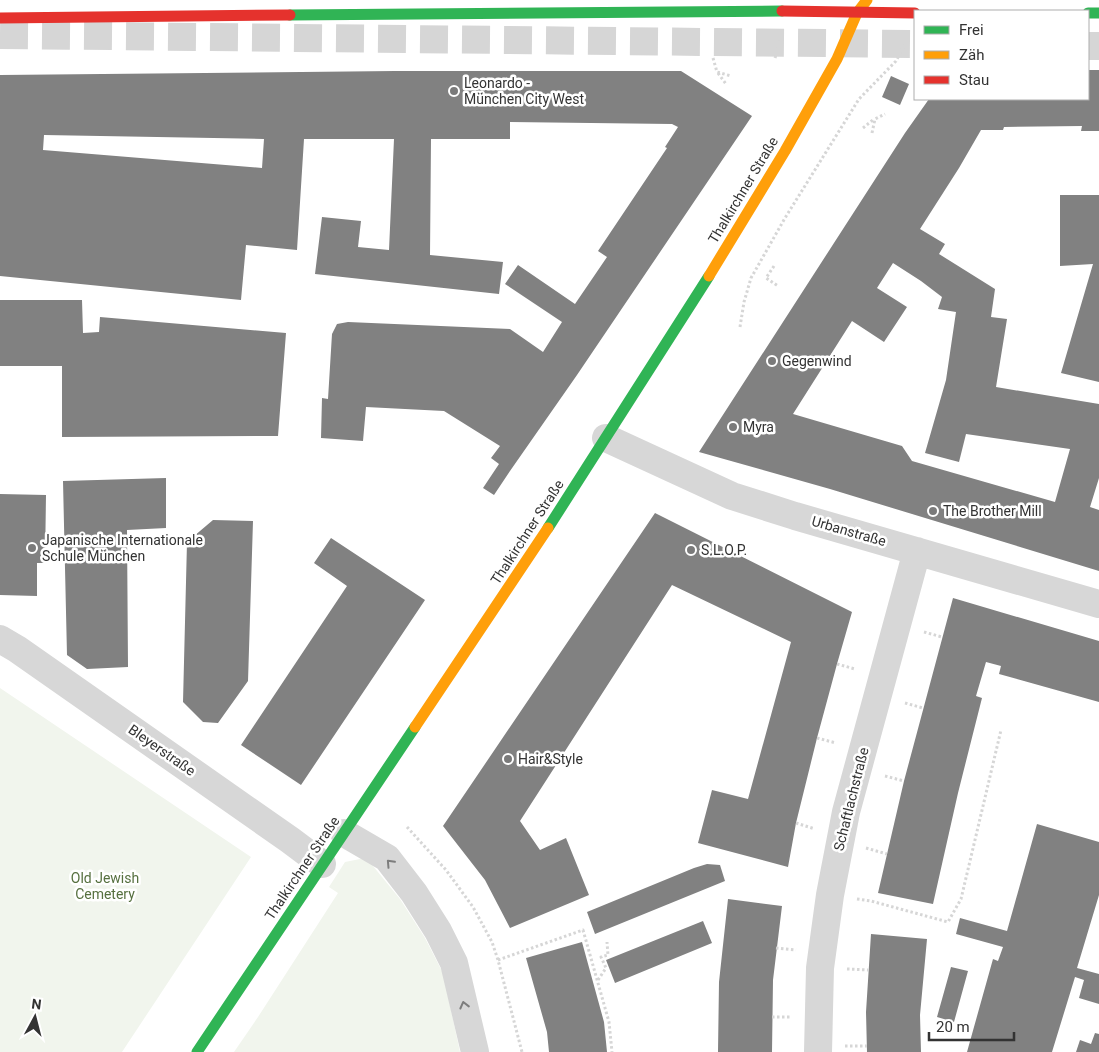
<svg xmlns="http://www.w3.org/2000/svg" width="1099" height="1052" viewBox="0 0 1099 1052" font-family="Roboto,sans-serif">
<rect width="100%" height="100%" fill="#fff"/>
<!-- green -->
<path fill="#f1f5ed" d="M0,688L251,857L122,1052H0Z
M365,858L370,860L373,866L400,899L425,938L443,973L460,1052H234L258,1017L338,893L329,887L345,862Z"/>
<!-- building -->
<path fill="#818181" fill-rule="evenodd" d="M1088,70H1099V131H1081L1082,126L1004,127L1003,130H981L959,168L920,229L945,244L939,254L995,289L991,317L1007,319L996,387L1099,404V478L1090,507L1099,510V571L830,489L699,452L905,133L929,99H1088ZM893,263L921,281L942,297L938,309L956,312L946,380L925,453L959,462L966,434L1070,449L1055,502L912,461L902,446L793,414L852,321L884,342L907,307L877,288Z
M395,71H681L752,116L577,375L510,471L494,495L483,488L499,464L491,458L500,446L444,411L366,407L363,441L321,438L322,398L328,399L332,334L337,324L348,322L510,329L543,352L562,322L505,284L518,265L575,304L607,257L598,251L667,148L665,147L678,127L672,124L510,122V139H431L430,255L503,262L499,294L315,274L322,217L361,221L358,247L389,250L394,139H304L297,250L246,245L241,300L0,276V75ZM44,135L264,139L262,168L43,150Z
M891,76L909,84L900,105L882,97Z
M1060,195H1099V382L1061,373L1093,264L1060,266Z
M0,300H82L83,333L99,332L100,317L286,333L278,436L62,437V366H0Z
M166,478V528L127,530L128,667L87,669L67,655L63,481Z
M0,494L46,495L45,563H37V596L0,595Z
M655,513L852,612L837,664L817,738L796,823L788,867L698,843L712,790L748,799L791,642L672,585L520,821L540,850L566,838L589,895L510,928L485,880L443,826Z
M213,520L253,521L248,681L218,723L203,722L183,702L187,542Z
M331,538L425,600L301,785L241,745L347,586L314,563Z
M953,598L1099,641V702L999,674L1001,666L986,662L976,696L982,698L958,793L933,904L878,893L904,781Z
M1037,824L1099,842V895L1077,968L1099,974V1004L1079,998L1084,980L1075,977L1052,1052H967L993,959L998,961L1003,947L956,934L960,918L1007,931Z
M707,864L720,865L725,881L595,934L587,912L694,868Z
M728,899L782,906L773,980L772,1052H718L719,982Z
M703,921L712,943L615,983L606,960Z
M871,934L927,939L920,1015L921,1052H867L866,1012Z
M582,942L604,1022L607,1052H549L547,1032L526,958Z
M951,967L968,971L954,1022L937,1017Z
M1095,1033L1099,1034V1052H1076L1080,1040L1091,1044Z"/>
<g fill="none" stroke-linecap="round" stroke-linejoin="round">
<!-- highway-tunnel -->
<path stroke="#d6d6d6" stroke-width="28" stroke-dasharray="28 14" stroke-linecap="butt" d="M0,35L915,44
M1088,46H1099"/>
<!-- path -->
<path stroke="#d6d6d6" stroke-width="3" stroke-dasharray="2.5 2.5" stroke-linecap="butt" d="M713,58L717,72L731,76
M775,58L781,39
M718,73L726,84
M863,128L874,119
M872,133L875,119L885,114
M774,266L766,278L778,286
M740,327L744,302L751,278L785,218L859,99L896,61L907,40
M924,632L942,637
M837,664L855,669
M905,703L923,708
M817,738L836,743
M885,776L904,781
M796,823L815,829
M407,827L446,870L473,907L492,942L498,960L522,1052
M866,848L887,854
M857,899L871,901L948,922L961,899L1001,730
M776,948L796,950
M498,960L583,930L609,1022L612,1052
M847,969L868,970
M598,980L606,968L601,957L608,955L607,942
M772,1017H792
M845,1046H867"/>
<!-- street -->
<path stroke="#d7d7d7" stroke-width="28" d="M606,438L732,496L795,516L1099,604
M0,639L17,649L290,840L322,864
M344,833L387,858L414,893L438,931L454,963L475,1052
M818,1052L820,968L830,895L846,812L917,551"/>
<!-- fast -->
<path stroke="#30b455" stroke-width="11" d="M1088,13H1099
M290,15L782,11
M548,528L709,276
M197,1052L415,727"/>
<!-- slow -->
<path stroke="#ff9f0a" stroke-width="11" d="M709,276L785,151L837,59L857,13L867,0
M415,727L548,528"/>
<!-- jam -->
<path stroke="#e5322d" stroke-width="11" d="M782,11L915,13
M0,18L290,15"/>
</g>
<!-- one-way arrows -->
<defs><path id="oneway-chevron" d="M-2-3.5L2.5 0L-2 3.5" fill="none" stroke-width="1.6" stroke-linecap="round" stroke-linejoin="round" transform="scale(1.25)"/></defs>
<g stroke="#7d7d7d">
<use href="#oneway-chevron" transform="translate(390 863) rotate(-133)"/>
<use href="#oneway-chevron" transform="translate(464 1005) rotate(-104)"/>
</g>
<!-- markers -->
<g fill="#7a7a7a" stroke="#fff" stroke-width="2">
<circle cx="454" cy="91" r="5"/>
<circle cx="772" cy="361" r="5"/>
<circle cx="733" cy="427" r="5"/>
<circle cx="933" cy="511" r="5"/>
<circle cx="32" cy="548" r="5"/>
<circle cx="691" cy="550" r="5"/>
<circle cx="508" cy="759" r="5"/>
</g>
<g text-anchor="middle" stroke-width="5" stroke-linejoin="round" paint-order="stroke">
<!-- poi labels -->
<g font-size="14" fill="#333" stroke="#fff" text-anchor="start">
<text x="464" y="88">Leonardo -<tspan x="464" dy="16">München City West</tspan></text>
<text x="782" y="366">Gegenwind</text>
<text x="743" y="432">Myra</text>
<text x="943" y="516">The Brother Mill</text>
<text x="42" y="545">Japanische Internationale<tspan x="42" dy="16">Schule München</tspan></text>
<text x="701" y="555">S.L.O.P.</text>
<text x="518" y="764">Hair&amp;Style</text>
</g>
<!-- street labels -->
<g font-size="14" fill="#333" stroke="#fff">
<text transform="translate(743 190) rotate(-59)" y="5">Thalkirchner Straße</text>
<text transform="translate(849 531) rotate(16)" y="5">Urbanstraße</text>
<text transform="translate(527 532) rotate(-57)" y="5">Thalkirchner Straße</text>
<text transform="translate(162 750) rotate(35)" y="5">Bleyerstraße</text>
<text transform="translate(851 799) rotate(-76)" y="5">Schaftlachstraße</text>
<text transform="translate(302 868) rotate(-56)" y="5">Thalkirchner Straße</text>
</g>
<!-- park labels -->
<g font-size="14" fill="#56703f" stroke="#fff">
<text x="105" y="883">Old Jewish<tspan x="105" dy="16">Cemetery</tspan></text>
</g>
</g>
<!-- legend -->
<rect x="914" y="10" width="175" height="90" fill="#ffffff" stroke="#adadad"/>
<rect x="924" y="26" width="25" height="8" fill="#30b455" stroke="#adadad"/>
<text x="959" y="35" font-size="15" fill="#333333">Frei</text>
<rect x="924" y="51" width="25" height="8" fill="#ff9f0a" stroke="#adadad"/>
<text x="959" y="60" font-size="15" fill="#333333">Zäh</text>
<rect x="924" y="76" width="25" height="8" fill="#e5322d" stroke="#adadad"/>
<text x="959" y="85" font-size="15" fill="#333333">Stau</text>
<!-- north arrow -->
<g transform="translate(35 1017) rotate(7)" stroke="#ffffff" stroke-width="4" paint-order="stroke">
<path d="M0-4L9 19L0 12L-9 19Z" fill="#333333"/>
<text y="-8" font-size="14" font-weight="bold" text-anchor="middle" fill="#333333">N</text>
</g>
<!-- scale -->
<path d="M929 1032v8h85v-8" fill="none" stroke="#333333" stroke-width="2.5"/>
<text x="936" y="1032" font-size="15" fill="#333333" stroke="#ffffff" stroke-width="4" paint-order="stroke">20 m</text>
</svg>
